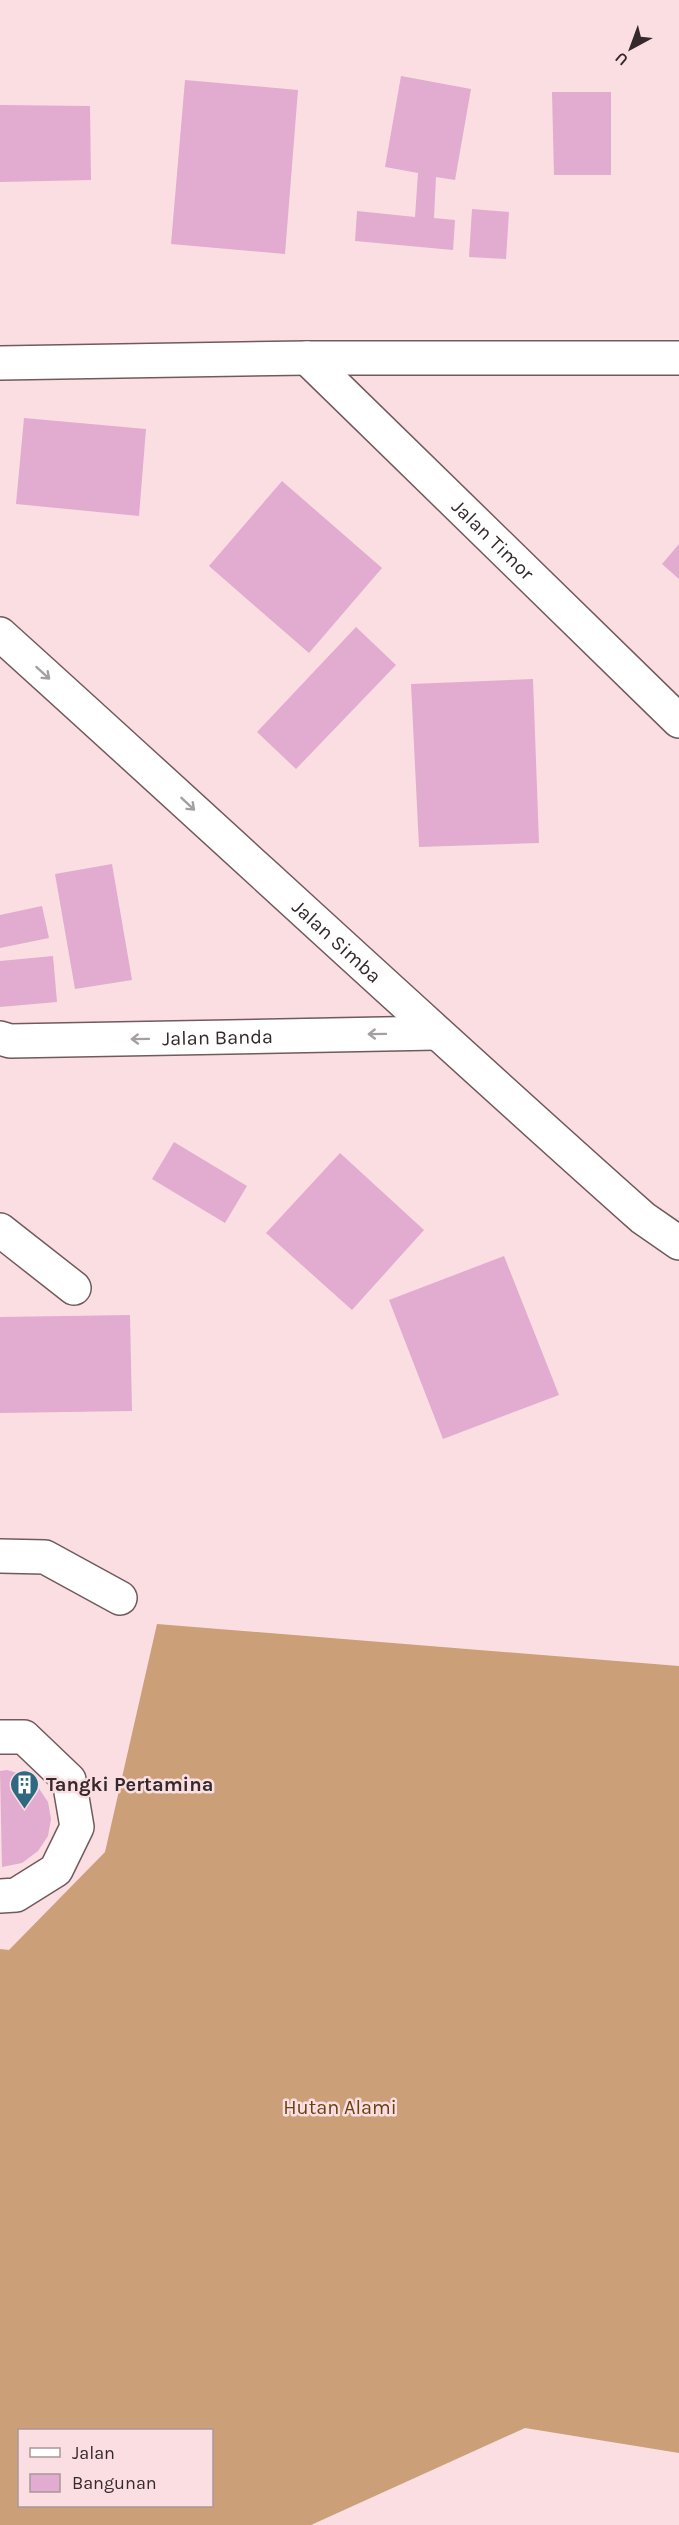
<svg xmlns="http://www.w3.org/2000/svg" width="679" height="2525" viewBox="0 0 679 2525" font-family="Karla,sans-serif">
<rect width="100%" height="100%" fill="#fbdee2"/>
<!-- forest -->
<path fill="#cb9f77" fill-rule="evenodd" d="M157,1624L679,1666V2453L525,2428L311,2525H0V1949L9,1950L105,1852ZM20,2430H212V2506H20Z"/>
<!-- building -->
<path fill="#e1accf" d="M401,76L471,89L455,180L436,177L434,218L455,220L453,250L355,241L357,211L415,217L418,173L385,167Z
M185,80L298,90L285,254L171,244Z
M552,92H611V175H554Z
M0,105L90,106L91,180L0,182Z
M472,209L509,212L506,259L469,257Z
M24,418L146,429L139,516L16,504Z
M282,481L382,568L309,653L209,566Z
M679,544V579L662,564Z
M356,627L396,665L296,769L257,732Z
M533,679L539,843L419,847L411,684Z
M112,864L132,980L75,989L55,874Z
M42,906L49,938L0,948V915Z
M53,956L57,1002L0,1007V961Z
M174,1142L247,1186L225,1223L152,1179Z
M340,1153L424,1230L352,1310L266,1233Z
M504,1256L559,1395L443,1439L389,1300Z
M130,1315L132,1411L0,1413V1317Z
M7,1770L24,1775L38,1787L48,1802L51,1819L48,1836L38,1851L22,1863L2,1867L0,1771Z"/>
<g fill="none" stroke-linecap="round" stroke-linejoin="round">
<defs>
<g id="street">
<path id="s1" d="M307,358L679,721"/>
<path d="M0,363L307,358H679"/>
<path id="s2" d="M0,634C215,828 426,1025 643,1218L679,1243"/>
<path id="s3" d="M0,1038L10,1041L436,1033"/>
<path d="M0,1230L74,1288"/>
<path d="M0,1556L45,1557L120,1598"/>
<path d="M0,1737H24L69,1780L77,1827L56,1870L16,1895L0,1896"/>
</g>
</defs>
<!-- street casing -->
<use href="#street" stroke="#72595d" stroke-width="36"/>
<!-- street -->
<use href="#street" stroke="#fff" stroke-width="33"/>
</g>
<!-- one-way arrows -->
<defs><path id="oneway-shaft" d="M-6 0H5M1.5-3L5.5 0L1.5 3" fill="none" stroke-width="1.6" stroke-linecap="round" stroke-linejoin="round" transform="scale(1.5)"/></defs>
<g stroke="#a49fa0">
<use href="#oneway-shaft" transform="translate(43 673) rotate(42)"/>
<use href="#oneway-shaft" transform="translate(188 804) rotate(43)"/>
<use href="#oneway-shaft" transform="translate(377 1034) rotate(179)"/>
<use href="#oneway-shaft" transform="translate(140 1039) rotate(179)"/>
</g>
<!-- icons -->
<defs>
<symbol id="building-pin" viewBox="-11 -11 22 30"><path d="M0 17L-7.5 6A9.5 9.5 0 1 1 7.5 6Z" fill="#2e6981" stroke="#fbdee2"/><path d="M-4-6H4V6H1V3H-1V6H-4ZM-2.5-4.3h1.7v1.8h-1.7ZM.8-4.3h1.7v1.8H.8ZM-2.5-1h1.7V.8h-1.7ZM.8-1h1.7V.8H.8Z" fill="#fff"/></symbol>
</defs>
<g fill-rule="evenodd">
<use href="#building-pin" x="8" y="1768" width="33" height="45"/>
</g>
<g text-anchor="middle" stroke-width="5" stroke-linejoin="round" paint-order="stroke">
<!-- street labels -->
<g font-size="20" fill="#34292b" stroke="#fbdee2">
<text dy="7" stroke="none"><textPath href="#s1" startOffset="260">Jalan Timor</textPath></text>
<text dy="7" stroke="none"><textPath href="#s2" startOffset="456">Jalan Simba</textPath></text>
<text dy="7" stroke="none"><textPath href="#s3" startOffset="218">Jalan Banda</textPath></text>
</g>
<!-- poi labels -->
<g font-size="20" font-weight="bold" fill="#34292b" stroke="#fbdee2" text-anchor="start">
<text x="46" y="1791">Tangki Pertamina</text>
</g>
<!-- park labels -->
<g font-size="20" fill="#6b4010" stroke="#fbdee2">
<text x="340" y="2114">Hutan Alami</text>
</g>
</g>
<!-- legend -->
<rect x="18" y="2429" width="195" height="78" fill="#fbdee2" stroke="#ab9699" stroke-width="1.5"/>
<rect x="30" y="2448" width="30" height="9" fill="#ffffff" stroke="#ab9699" stroke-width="1.5"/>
<text x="72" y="2459" font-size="18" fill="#34292b">Jalan</text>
<rect x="30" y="2474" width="30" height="18" fill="#e1accf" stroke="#ab9699" stroke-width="1.5"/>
<text x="72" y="2489" font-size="18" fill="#34292b">Bangunan</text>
<!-- north arrow -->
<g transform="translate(631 48) rotate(221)" stroke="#fbdee2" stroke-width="4.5" paint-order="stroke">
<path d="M0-4.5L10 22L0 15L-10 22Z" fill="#34292b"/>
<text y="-9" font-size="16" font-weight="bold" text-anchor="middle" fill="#34292b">U</text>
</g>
</svg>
